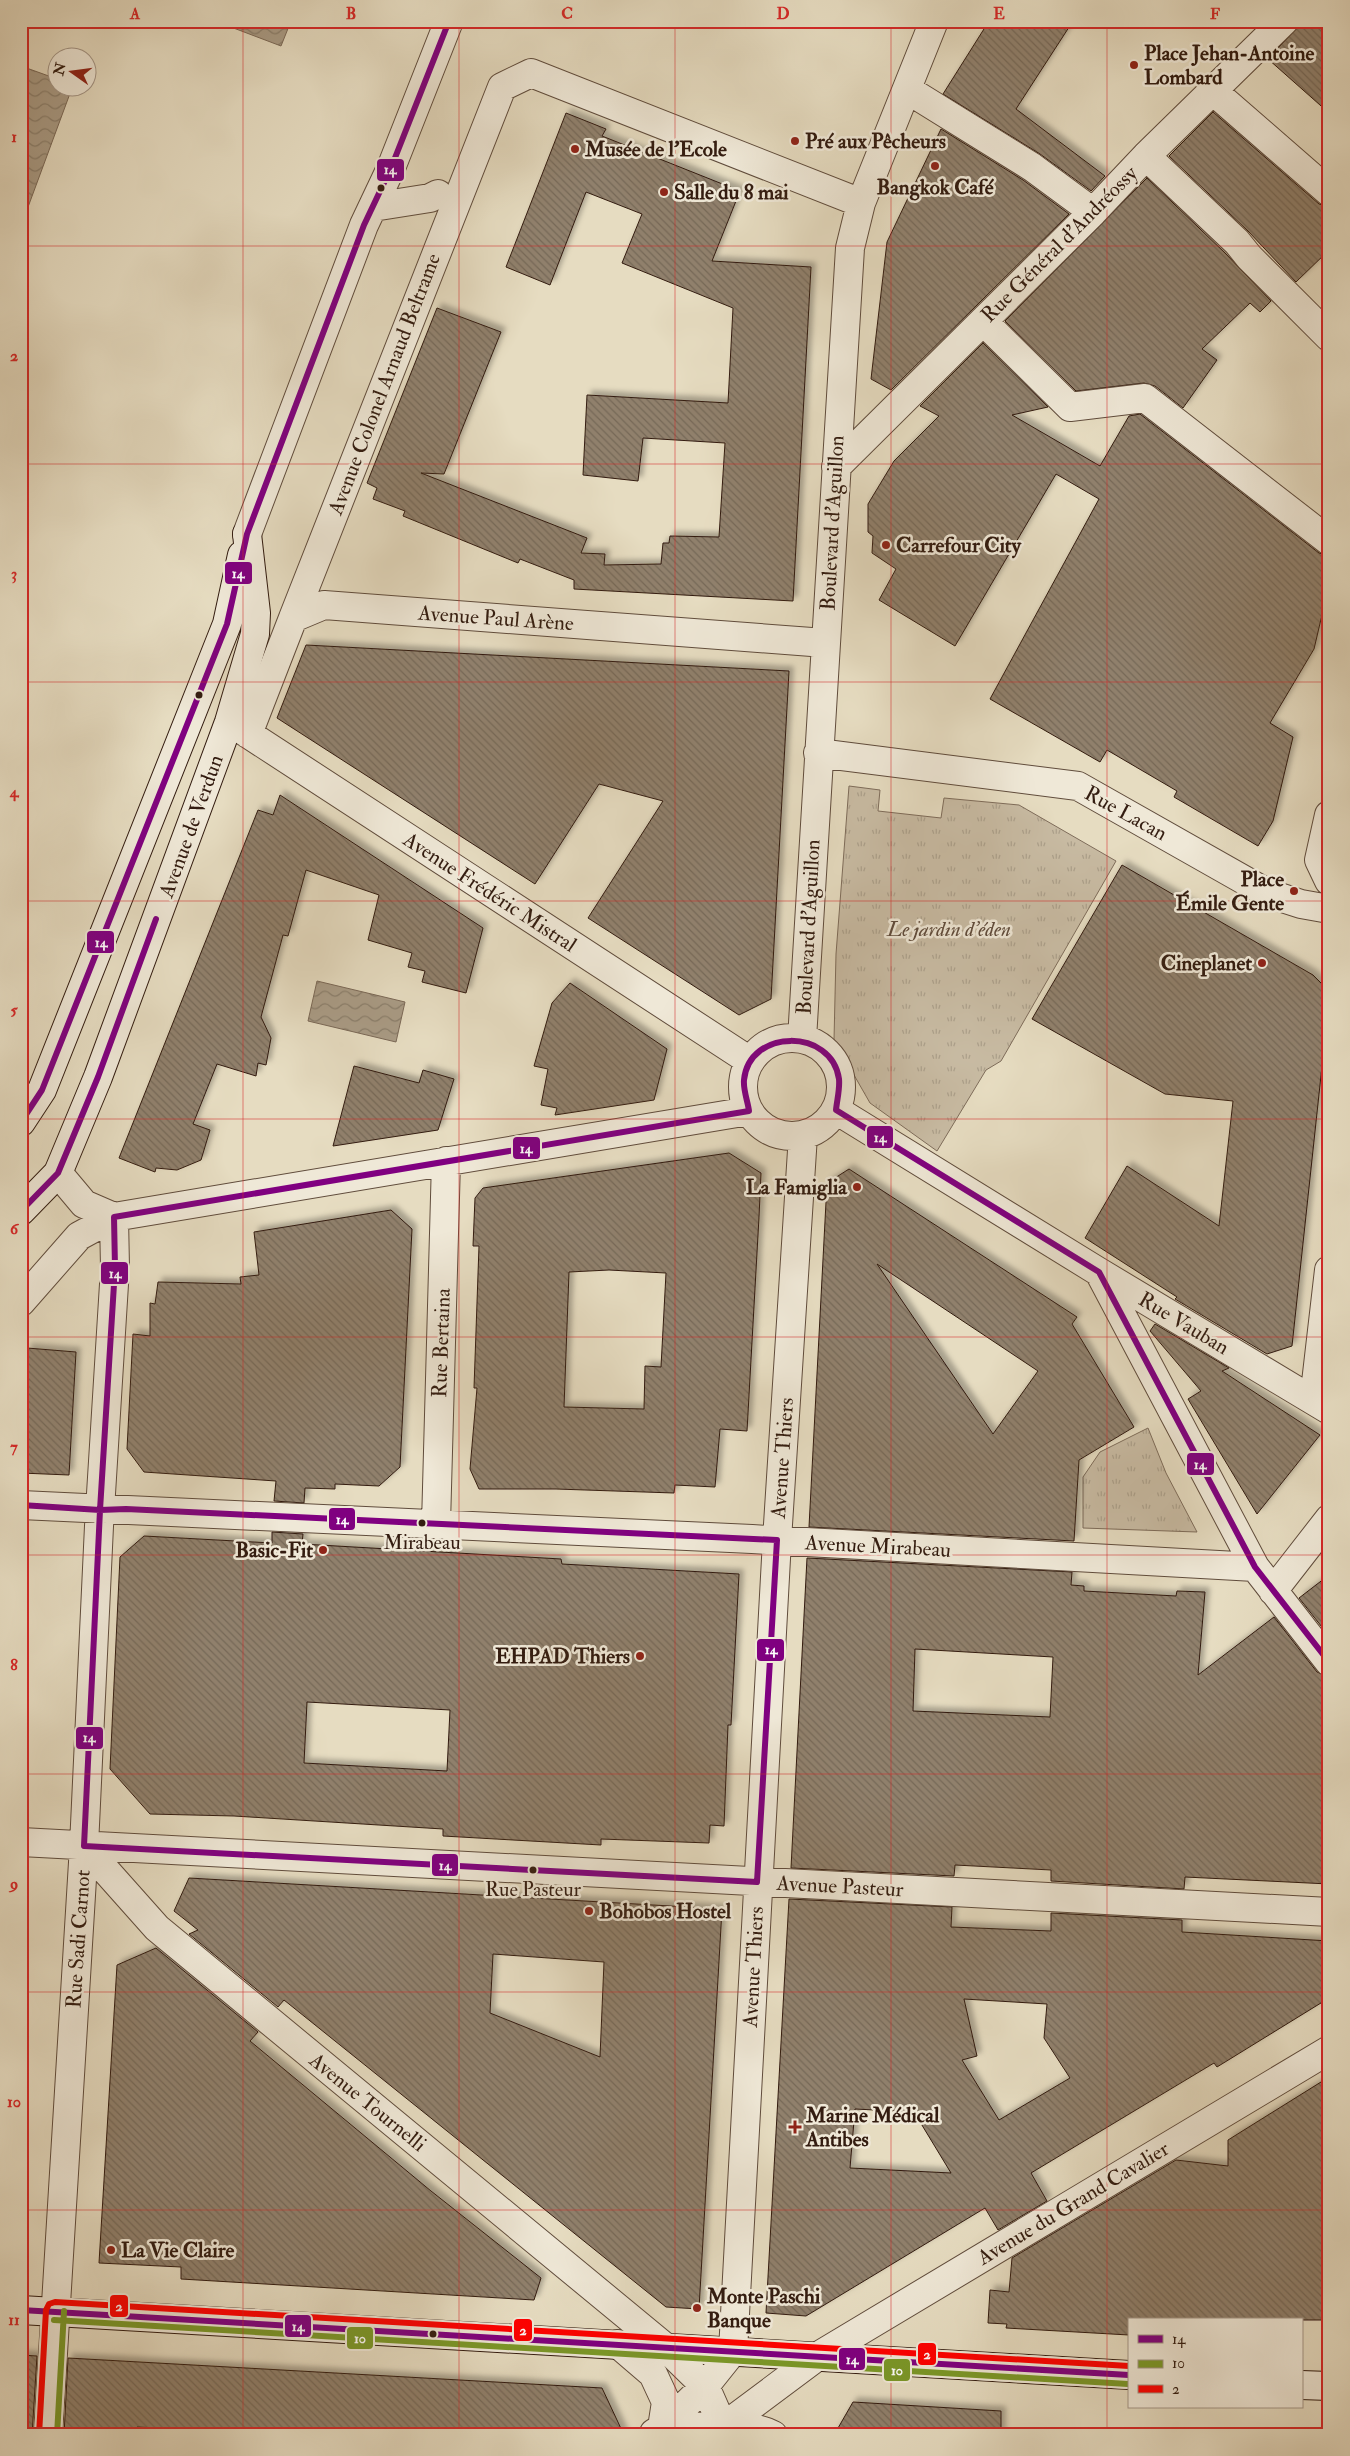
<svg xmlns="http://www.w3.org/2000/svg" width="1350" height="2456" viewBox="0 0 1350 2456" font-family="'IM FELL Double Pica',serif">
<defs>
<pattern id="park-tufts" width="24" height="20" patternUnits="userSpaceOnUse" patternTransform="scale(1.25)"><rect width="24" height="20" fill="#c8bba3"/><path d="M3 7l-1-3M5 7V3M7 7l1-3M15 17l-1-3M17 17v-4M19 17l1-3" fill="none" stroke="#aca08b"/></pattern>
<pattern id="water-waves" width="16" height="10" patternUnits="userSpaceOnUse" patternTransform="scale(1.25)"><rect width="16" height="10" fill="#a99b85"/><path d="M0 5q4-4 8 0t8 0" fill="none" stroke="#8a7e6b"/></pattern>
<pattern id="building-back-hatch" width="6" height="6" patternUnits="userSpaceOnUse" patternTransform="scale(1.25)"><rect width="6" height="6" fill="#90806c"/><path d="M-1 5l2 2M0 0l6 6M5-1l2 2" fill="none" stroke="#766857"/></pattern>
<filter id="shadow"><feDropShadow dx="4.5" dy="-4.5" stdDeviation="2.5" flood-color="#0004"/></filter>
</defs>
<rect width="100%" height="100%" fill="#e6dcc1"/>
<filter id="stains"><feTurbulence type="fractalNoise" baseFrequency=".004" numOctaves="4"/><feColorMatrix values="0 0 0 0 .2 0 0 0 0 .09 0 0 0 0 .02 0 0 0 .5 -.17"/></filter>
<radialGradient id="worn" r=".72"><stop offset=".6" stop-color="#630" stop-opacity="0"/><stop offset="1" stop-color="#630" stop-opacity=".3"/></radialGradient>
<!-- park -->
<path fill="url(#park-tufts)" stroke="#7e6c5a" d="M849,786L880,790L878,811L941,818L944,798L1019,805L1116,861L1001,1061L986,1070L937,1151L870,1103L834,1040L836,954Z
M1148,1428L1166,1473L1197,1532L1083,1528V1477L1100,1452Z"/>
<!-- water -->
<path fill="url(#water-waves)" stroke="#7a6856" d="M215,21H291L281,46Z
M21,66L57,79L58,88H72L21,226Z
M317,981L405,1002L396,1042L308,1021Z"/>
<!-- building -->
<path fill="url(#building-back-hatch)" stroke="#331c10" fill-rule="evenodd" filter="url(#shadow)" d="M989,21H1073L1016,109L1105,176L1091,191L1040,154L943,94Z
M1303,21H1329V113L1268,59Z
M1213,112L1319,204L1329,207V250L1296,282L1248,231L1169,156Z
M566,113L606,129L602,136L740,191L712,261L811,267L793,601L574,589V580L520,559L518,563L403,516L405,511L373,499L377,488L367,483L437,308L501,332L444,474L421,473L587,538L581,553L605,554L604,565L661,564L663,543H669L670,536L719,537L725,443L643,438L638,481L583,475L587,395L728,403L733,308L622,263L642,214L586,192L550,285L506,267Z
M941,129L1023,180L1069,214L891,390L871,379L887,242Z
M1147,178L1225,253L1271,301L1260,312L1250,303L1202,349L1217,360L1183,408L1155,386L1144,383L1076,391L1005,321Z
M983,343L1048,407L1012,415L1100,466L1129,416L1140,414L1319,553L1329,556V585L1314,649L1270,723L1293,737L1273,821L1258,846L1174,797L1177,791L1107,750L1100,762L990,699L1099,499L1056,474L955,646L879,600L896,569L872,553L873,536L868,532V504L894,461L939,416L920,406Z
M306,645L789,671L771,999L739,1015L588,918L663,801L599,784L535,884L277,718Z
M280,795L483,928L466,993L422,982L425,971L408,967L412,953L368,940L379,895L306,870L288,936L283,935L261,1017L271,1038L266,1065L258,1063L256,1076L217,1064L193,1124L210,1130L201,1160L177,1170L156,1168L155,1172L119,1158L258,810L273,815Z
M1122,865L1313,975L1324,986L1329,1001L1292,1346L1267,1354L1175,1299L1177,1297L1085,1238L1127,1166L1219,1226L1233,1101L1165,1094L1032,1019Z
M570,983L667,1049L654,1100L555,1115L557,1108L541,1105L548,1069L534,1066L552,1003Z
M354,1066L419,1083L423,1070L454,1079L438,1130L333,1146Z
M729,1153L761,1173L759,1217L747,1431L720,1429L715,1487L675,1485L674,1493L556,1489H479L470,1469L477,1388H474L479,1246H473L475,1198L483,1188ZM609,1270L666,1273L661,1367L645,1366L644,1409L564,1407L569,1272Z
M849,1169L1077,1317L1072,1324L1134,1427L1079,1460L1074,1541L809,1527L827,1183ZM877,1264L1038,1371L993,1434Z
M391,1210L412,1229L400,1467L379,1486L335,1484V1489L305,1488L304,1503L274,1501L276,1481L144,1472L127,1449L133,1334L150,1336V1303L155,1304L158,1282L241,1284L240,1277L259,1275L254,1232Z
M1155,1324L1229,1368L1222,1371L1320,1435L1257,1514L1188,1399L1201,1391L1150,1331Z
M27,1348L76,1352L69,1475L21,1473V1400H24Z
M272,1532L303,1534L302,1544L561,1559L562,1564L739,1574L731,1725H728L724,1826L710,1825L709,1843L601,1839V1845L443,1836V1829L234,1816L150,1814L110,1769L120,1557L144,1536L272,1543ZM307,1702L450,1710L447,1771L304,1763Z
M807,1558L1072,1572L1071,1585L1084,1586V1591L1176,1596L1177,1591L1205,1592L1198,1675L1274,1617L1317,1672L1329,1677V1884L1185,1877L1184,1889L1051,1881V1870L955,1865L954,1876L791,1868ZM915,1649L1053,1657L1050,1717L913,1711Z
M1329,1575V1636L1299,1598Z
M189,1878L722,1909L699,2309L666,2307L284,2000L278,2007L189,1934L198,1930L174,1911ZM493,1954L604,1962L600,2057L490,2013Z
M789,1899L952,1907L951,1927L1051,1931V1913L1182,1920V1932L1329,1941V1998L1217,2067L1214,2063L1031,2173L1047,2201L998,2230L985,2208L806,2316L766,2313ZM964,1999L1047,2004L1044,2038L1070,2078L999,2120L962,2060L977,2056ZM855,2109L914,2112L951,2173L850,2168Z
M156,1948L258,2032L250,2041L431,2191L541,2278L534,2300L181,2279V2267L99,2263L117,1965Z
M1329,2077V2320H1129V2335L1006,2328L1007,2324L988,2323L990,2290L1009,2292L1012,2258L1176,2160L1228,2166V2140Z
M21,2355L37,2356L32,2435H21Z
M68,2358L602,2388L624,2435H223V2431L137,2427L138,2435H64Z
M853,2402L1001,2411V2435H834Z"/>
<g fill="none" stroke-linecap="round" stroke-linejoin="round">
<defs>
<path id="street" d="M908,90L1032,167L1093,212
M1213,91L1329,192
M1146,156L1237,242L1249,257L1329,337
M373,207L430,198L438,194
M983,321L1070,407L1145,398L1329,541
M836,467L1093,212L1146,156L1284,21
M247,534L364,225L391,168L449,21
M293,618L502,87L531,73L861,203
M233,724L750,1061
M248,734L293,618L324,605L825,643
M818,753L1078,786L1267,893L1301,904L1329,909
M1329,815L1319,860L1329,881
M743 1087a49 49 0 1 1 98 0a49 49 0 1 1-98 0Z
M802,1039L850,248L861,203L934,21
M836,1110L1099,1272L1329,1410
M58,1173L84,1204L114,1217
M1099,1272L1255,1567L1329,1662
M21,1302L79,1236L114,1217L749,1111
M1314,1400L1329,1270
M21,1505L752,1539L1255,1567
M436,1524L446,1161
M1273,1591L1329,1519
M21,1842L1329,1912
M84,1846L157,1928L665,2347L705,2386L723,2427L722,2435
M618,2344L653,2374L666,2402L662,2428
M723,2427L818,2356L1329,2050
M662,2428L705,2386L733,2351L777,1540L803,1135
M654,2433L662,2428C693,2428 747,2420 773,2435
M48,2435L84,1846L99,1526L115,1268L114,1217"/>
<path id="secondary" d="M21,1122L42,1090L227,624L242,555
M21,1211L58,1173L98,1077L229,722L255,634L256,613L247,534
M21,2310L1129,2375
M1301,2385L1329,2386"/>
</defs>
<!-- street casing -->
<use href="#street" stroke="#604c3c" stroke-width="30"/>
<!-- secondary casing -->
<use href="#secondary" stroke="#331c10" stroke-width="30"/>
<!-- street -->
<use href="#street" stroke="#efe8d7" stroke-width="28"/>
<!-- secondary -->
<use href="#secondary" stroke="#efe8d7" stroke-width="28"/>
<defs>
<path id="bus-1" d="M21,1122L42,1090L227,624L247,534L364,225L391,168L449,21
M21,1211L58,1173L98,1077L156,919
M21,1505L100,1510
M126,1509L777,1540L757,1882L84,1846L100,1510Z
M100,1510L115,1268L114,1217L749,1111C748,1102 743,1090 744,1080C749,1028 832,1028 839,1079C840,1089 837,1100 836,1110L1099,1272L1255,1567L1329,1662
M21,2310L1129,2375"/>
<path id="bus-2" d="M54,2320L1128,2384
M57,2435L64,2311"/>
<path id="bus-3" d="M39,2435L46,2310L49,2304L55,2302L1129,2366"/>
</defs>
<!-- bus-1 casing -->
<use href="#bus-1" stroke="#efe8d7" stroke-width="10"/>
<!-- bus-2 casing -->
<use href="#bus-2" stroke="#efe8d7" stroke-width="10"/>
<!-- bus-3 casing -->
<use href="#bus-3" stroke="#efe8d7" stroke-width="10"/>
<!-- bus-1 -->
<use href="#bus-1" stroke="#800080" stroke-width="6"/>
<!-- bus-2 -->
<use href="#bus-2" stroke="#7b9828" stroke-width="6"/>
<!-- bus-3 -->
<use href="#bus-3" stroke="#f00" stroke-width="6"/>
</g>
<!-- grid -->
<path fill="none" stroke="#d62828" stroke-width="1" stroke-opacity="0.55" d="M243,21V2435M459,21V2435M675,21V2435M891,21V2435M1107,21V2435M21,246H1329M21,464H1329M21,682H1329M21,901H1329M21,1119H1329M21,1337H1329M21,1555H1329M21,1774H1329M21,1992H1329M21,2210H1329"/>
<!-- markers -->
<g fill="#8f2418" stroke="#efe8d7" stroke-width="2">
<circle cx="1134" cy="65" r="5"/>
<circle cx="795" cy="141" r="5"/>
<circle cx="575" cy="149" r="5"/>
<circle cx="935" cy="166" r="5"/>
<circle cx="664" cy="192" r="5"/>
<circle cx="886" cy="545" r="5"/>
<circle cx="1294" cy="891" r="5"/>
<circle cx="1262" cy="963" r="5"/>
<circle cx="857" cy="1187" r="5"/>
<circle cx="323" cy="1550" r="5"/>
<circle cx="640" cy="1656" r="5"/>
<circle cx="589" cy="1911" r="5"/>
<path d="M792.5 2119.5h5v5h5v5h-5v5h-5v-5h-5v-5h5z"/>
<circle cx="111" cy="2250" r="5"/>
<circle cx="697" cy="2308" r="5"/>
</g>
<g fill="#331c10" stroke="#efe8d7" stroke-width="2">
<circle cx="381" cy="188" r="4.5"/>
<circle cx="199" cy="695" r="4.5"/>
<circle cx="422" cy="1523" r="4.5"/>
<circle cx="533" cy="1870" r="4.5"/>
<circle cx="433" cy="2334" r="4.5"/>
</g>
<g text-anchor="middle" stroke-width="5" stroke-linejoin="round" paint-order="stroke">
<!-- bus labels -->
<g font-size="20" fill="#331c10" stroke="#efe8d7">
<text x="422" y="1549">Mirabeau</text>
<text x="533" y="1896">Rue Pasteur</text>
</g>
<!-- poi labels -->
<g font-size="21" font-weight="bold" fill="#331c10" stroke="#efe8d7" text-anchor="start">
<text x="1144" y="60">Place Jehan-Antoine<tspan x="1144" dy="24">Lombard</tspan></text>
<text x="805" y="148">Pré aux Pêcheurs</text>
<text x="585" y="156">Musée de l'Ecole</text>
<text x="935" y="194" text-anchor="middle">Bangkok Café</text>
<text x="674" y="199">Salle du 8 mai</text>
<text x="896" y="552">Carrefour City</text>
<text x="1284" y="886" text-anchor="end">Place<tspan x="1284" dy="24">Émile Gente</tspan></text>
<text x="1252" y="970" text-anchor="end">Cineplanet</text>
<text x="847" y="1194" text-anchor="end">La Famiglia</text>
<text x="313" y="1557" text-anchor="end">Basic-Fit</text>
<text x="630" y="1663" text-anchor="end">EHPAD Thiers</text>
<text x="599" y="1918">Bohobos Hostel</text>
<text x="806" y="2122">Marine Médical<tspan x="806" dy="24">Antibes</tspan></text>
<text x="121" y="2257">La Vie Claire</text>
<text x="707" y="2303">Monte Paschi<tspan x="707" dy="24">Banque</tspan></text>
</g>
<!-- street labels -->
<g font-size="21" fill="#331c10" stroke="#efe8d7">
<text transform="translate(1059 244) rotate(-45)" y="7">Rue Général d'Andréossy</text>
<text transform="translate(384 384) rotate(-69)" y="7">Avenue Colonel Arnaud Beltrame</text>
<text transform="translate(832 523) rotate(-87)" y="7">Boulevard d'Aguillon</text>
<text transform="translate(496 618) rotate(4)" y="7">Avenue Paul Arène</text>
<text transform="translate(1126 813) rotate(29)" y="7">Rue Lacan</text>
<text transform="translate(191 826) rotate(-70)" y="7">Avenue de Verdun</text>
<text transform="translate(490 892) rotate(33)" y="7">Avenue Frédéric Mistral</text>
<text transform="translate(808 927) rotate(-87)" y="7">Boulevard d'Aguillon</text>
<text transform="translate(1184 1323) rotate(31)" y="7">Rue Vauban</text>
<text transform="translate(441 1343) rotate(-88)" y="7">Rue Bertaina</text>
<text transform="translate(782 1458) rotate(-86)" y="7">Avenue Thiers</text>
<text transform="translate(878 1546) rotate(3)" y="7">Avenue Mirabeau</text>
<text transform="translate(840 1886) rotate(3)" y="7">Avenue Pasteur</text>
<text transform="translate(78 1939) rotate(-86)" y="7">Rue Sadi Carnot</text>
<text transform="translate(753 1967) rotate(-87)" y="7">Avenue Thiers</text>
<text transform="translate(368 2102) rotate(39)" y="7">Avenue Tournelli</text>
<text transform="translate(1073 2203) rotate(-31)" y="7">Avenue du Grand Cavalier</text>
</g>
<!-- park labels -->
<g font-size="21" font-style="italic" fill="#604c3c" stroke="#efe8d7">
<text x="949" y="936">Le jardin d'éden</text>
</g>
</g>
<g stroke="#efe8d7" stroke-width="2">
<rect x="376" y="158" width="29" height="24" rx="5" fill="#800080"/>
<rect x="224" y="561" width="29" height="24" rx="5" fill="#800080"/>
<rect x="86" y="930" width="29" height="24" rx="5" fill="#800080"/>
<rect x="866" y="1125" width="28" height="24" rx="5" fill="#800080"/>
<rect x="512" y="1136" width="29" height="24" rx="5" fill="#800080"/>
<rect x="100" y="1261" width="29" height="24" rx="5" fill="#800080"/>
<rect x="1186" y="1452" width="29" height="24" rx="5" fill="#800080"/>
<rect x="328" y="1507" width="28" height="24" rx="5" fill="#800080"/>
<rect x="756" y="1638" width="29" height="24" rx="5" fill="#800080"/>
<rect x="75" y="1726" width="29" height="24" rx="5" fill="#800080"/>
<rect x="431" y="1853" width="28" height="24" rx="5" fill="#800080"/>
<rect x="109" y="2294" width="20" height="24" rx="5" fill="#f00"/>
<rect x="284" y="2314" width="28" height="24" rx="5" fill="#800080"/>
<rect x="513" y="2318" width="20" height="24" rx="5" fill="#f00"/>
<rect x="346" y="2326" width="28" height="24" rx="5" fill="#7b9828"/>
<rect x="917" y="2342" width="20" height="24" rx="5" fill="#f00"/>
<rect x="838" y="2347" width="28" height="24" rx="5" fill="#800080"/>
<rect x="883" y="2358" width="28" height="24" rx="5" fill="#7b9828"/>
</g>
<g font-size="14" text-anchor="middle" font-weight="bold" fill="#fff">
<text x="390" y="174">14</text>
<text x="238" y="578">14</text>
<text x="101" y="947">14</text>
<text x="880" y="1142">14</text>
<text x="526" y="1153">14</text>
<text x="115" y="1278">14</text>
<text x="1200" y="1469">14</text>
<text x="342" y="1524">14</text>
<text x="771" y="1654">14</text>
<text x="89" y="1742">14</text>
<text x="445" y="1870">14</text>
<text x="119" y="2311">2</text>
<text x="298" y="2331">14</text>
<text x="523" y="2335">2</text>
<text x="360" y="2343">10</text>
<text x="927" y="2359">2</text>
<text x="852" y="2364">14</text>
<text x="897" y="2375">10</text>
</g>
<!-- margin -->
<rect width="1350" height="2456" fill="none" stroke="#e6dcc1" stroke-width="55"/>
<!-- legend -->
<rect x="1128" y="2318" width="175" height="90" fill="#efe8d7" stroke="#a49687"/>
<rect x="1138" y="2335" width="25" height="8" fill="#800080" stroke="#a49687"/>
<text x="1172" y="2344" font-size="15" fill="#331c10">14</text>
<rect x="1138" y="2360" width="25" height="8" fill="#7b9828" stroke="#a49687"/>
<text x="1172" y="2368" font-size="15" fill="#331c10">10</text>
<rect x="1138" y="2385" width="25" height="8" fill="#ff0000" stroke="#a49687"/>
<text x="1172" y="2394" font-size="15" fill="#331c10">2</text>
<!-- north arrow -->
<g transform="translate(72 72) rotate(284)"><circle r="24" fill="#efe8d7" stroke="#a49687"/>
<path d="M0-4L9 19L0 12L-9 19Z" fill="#8f2418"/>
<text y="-8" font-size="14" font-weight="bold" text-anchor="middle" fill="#331c10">N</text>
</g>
<rect x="28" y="28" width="1294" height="2400" fill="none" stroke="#d62828" stroke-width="2"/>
<g font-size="16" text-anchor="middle" font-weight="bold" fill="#d62828">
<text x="135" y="19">A</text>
<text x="351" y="19">B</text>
<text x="567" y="19">C</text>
<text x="783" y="19">D</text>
<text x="999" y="19">E</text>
<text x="1215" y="19">F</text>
<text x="14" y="142">1</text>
<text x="14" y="361">2</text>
<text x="14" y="579">3</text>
<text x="14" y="797">4</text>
<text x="14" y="1015">5</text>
<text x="14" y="1234">6</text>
<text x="14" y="1452">7</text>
<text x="14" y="1670">8</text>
<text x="14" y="1889">9</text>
<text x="14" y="2107">10</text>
<text x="14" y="2325">11</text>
</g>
<rect width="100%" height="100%" filter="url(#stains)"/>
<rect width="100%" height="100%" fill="url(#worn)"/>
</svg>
